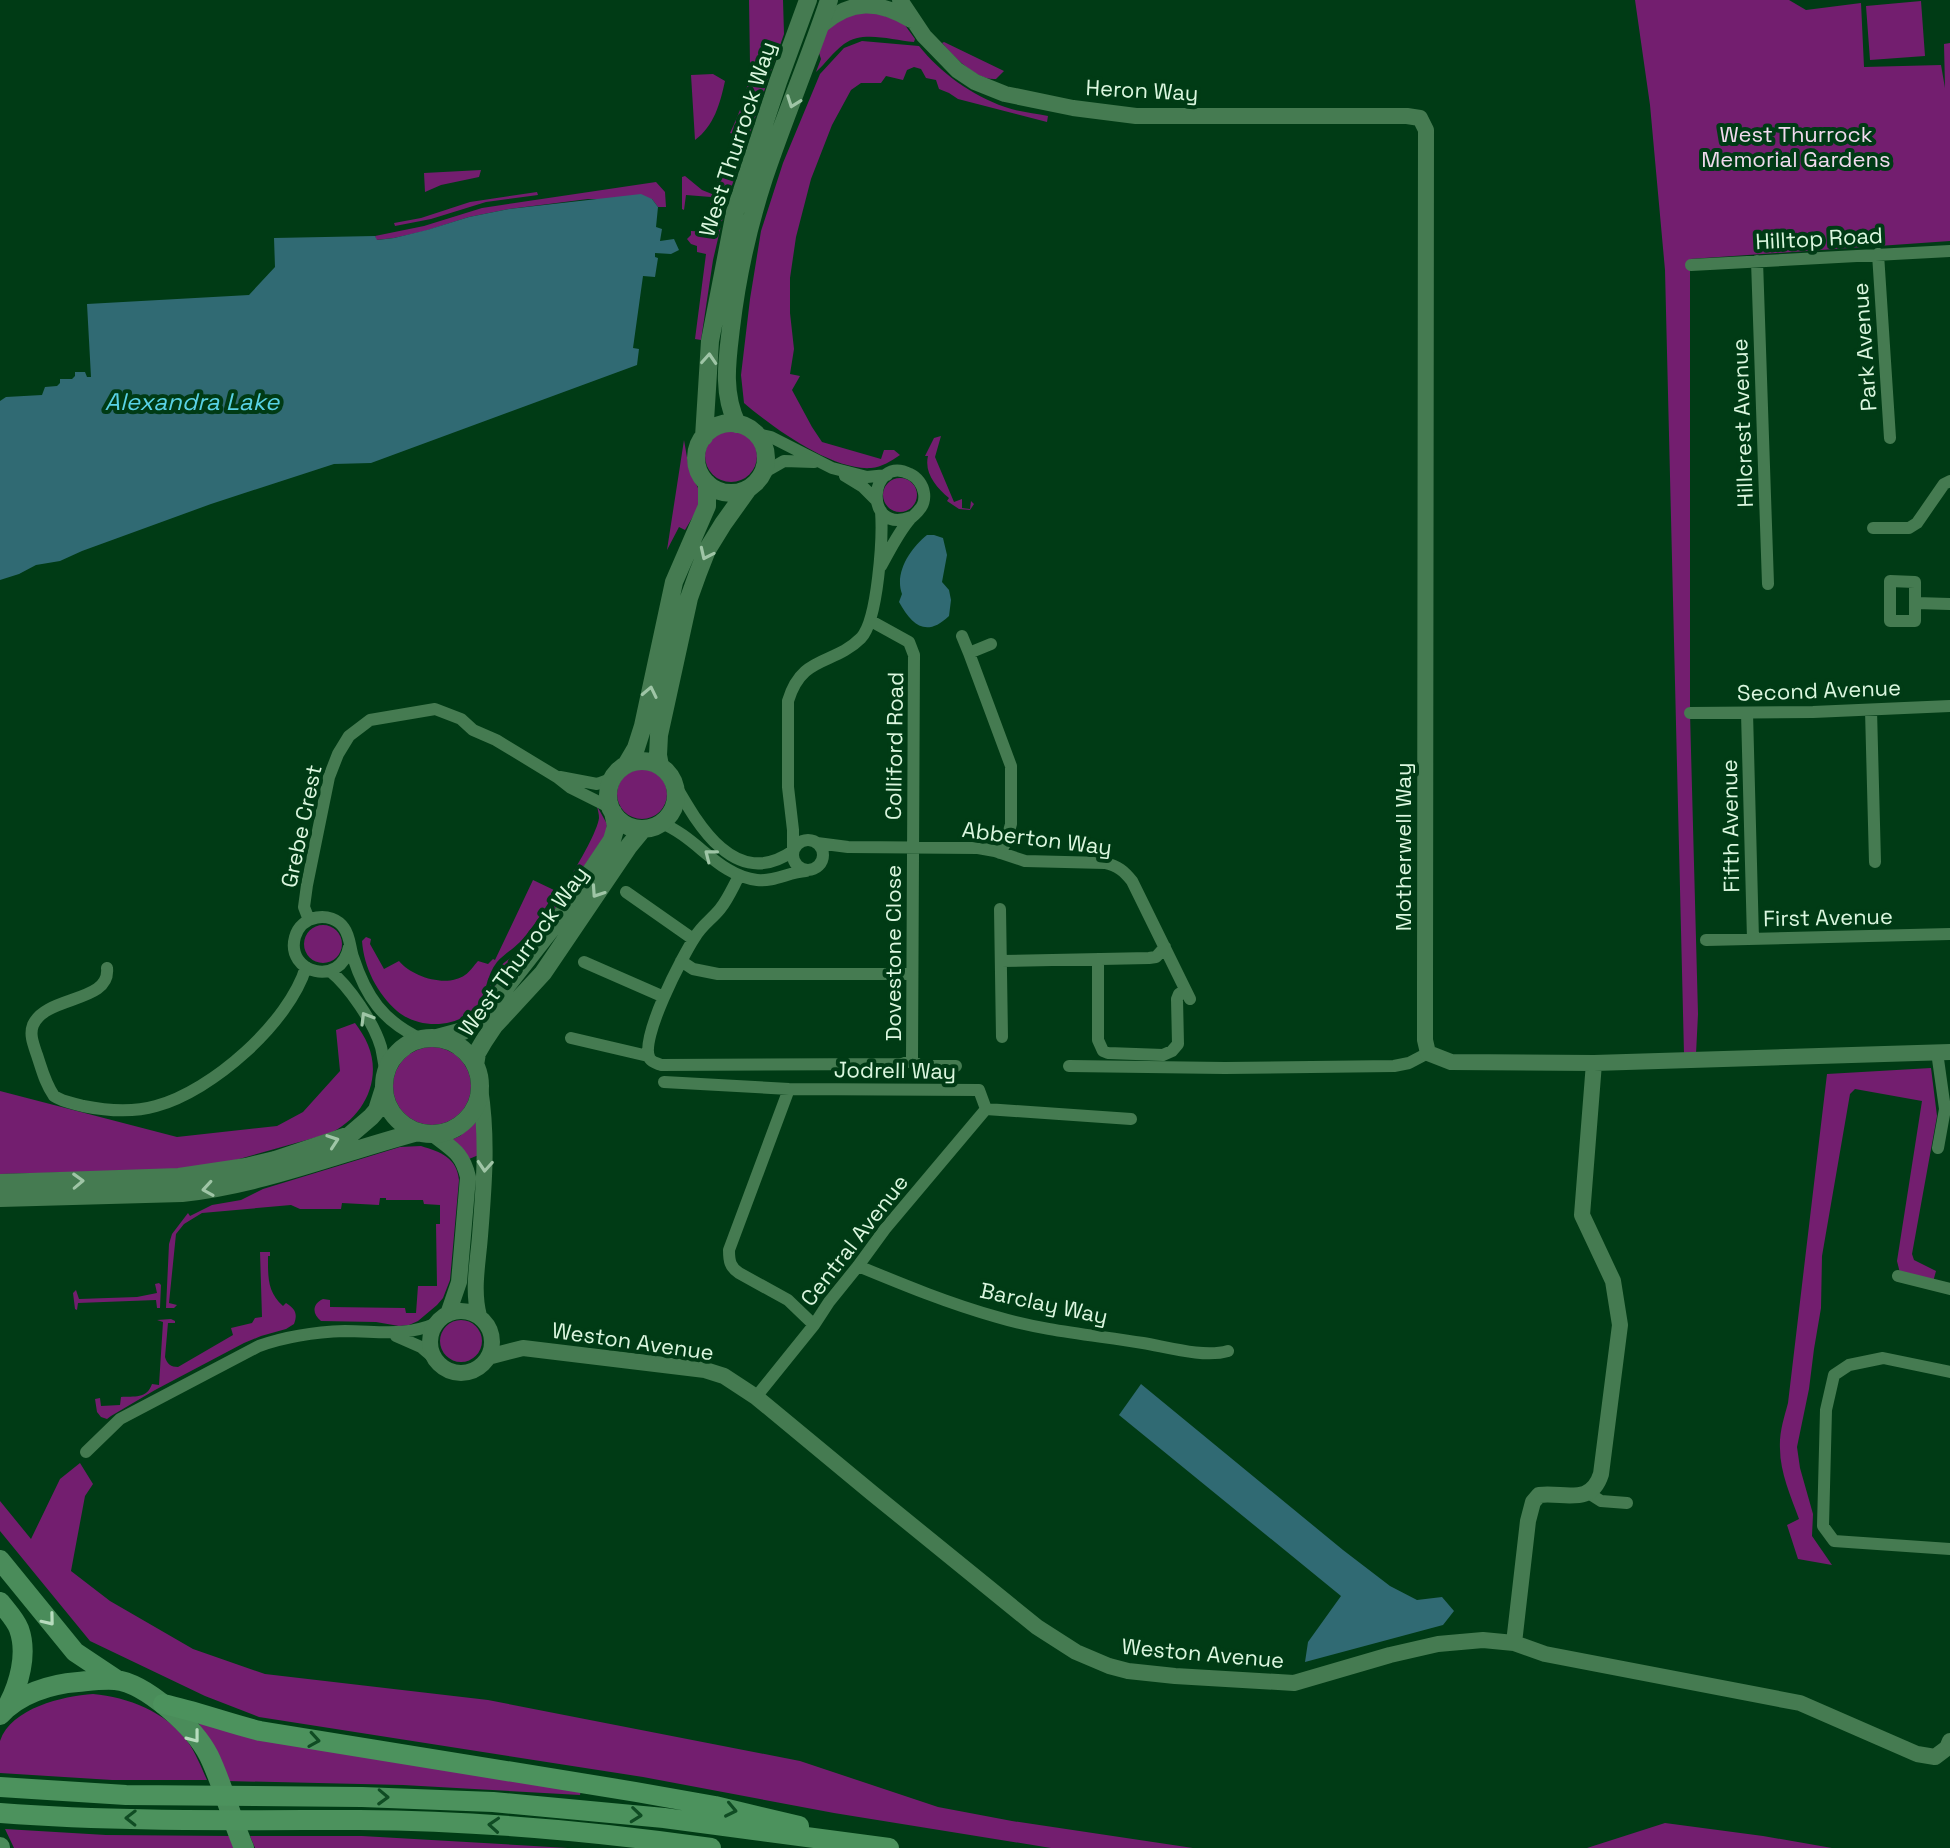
<svg xmlns="http://www.w3.org/2000/svg" width="1950" height="1848" viewBox="0 0 1950 1848" font-family="'Space Grotesk',sans-serif">
<rect width="100%" height="100%" fill="#003b15"/>
<!-- green -->
<path fill="#731e6f" d="M749,0H783L784,34L771,71L750,64Z
M1635,0H1789L1806,10L1861,3L1864,67L1941,65L1945,88L1944,44L1950,43V241L1690,259V713L1698,1014L1696,1054H1684L1665,270L1650,105Z
M1921,1L1925,56L1870,60L1866,6Z
M854,7L902,21L915,39L914,42C891,40 863,30 844,44C833,52 825,64 816,72L821,59L819,53L829,23Z
M862,41L919,46C941,73 971,95 1005,107C1018,112 1034,113 1048,116L1047,122L958,99L949,93L939,89L936,80L926,78L921,69L914,67L907,70L903,80L886,76L881,83H861L851,90L832,125L811,179L796,237L790,278V313L794,349L790,374L800,376L792,390L812,427L822,442L881,459L884,450H894L900,455C891,461 882,467 871,468C832,471 772,427 744,403L741,375L750,299L761,231L783,163L820,74L844,48Z
M944,42L1004,71L996,79C976,81 954,56 942,43Z
M750,68L770,74L728,197L715,193L720,186L717,181L721,180L722,164L737,135L730,133C740,112 748,92 750,68Z
M713,74L725,81C720,104 714,126 695,140L691,75Z
M481,170L479,177L441,185L425,192L424,173Z
M685,176L702,190L727,200L713,260L701,340L695,339L706,254L697,252V246L691,244L687,239L691,235V231L708,232L711,197L686,195L684,210L682,209V177Z
M656,182L665,192L666,207H658L652,199H588L509,209L469,217L425,231L394,238L376,240L375,236L424,226L482,208Z
M537,192L538,195L486,202L431,219L395,226L394,223L421,218L470,202Z
M705 456a26 26 0 1 1 52 0a26 26 0 1 1-52 0Z
M941,436L935,457L954,502L962,499V508L970,509L971,501L974,504L970,510L959,509L947,501L949,498C936,487 924,473 928,456H925L934,438Z
M684,440L689,469L698,488V508L685,530L679,527L667,550Z
M883 495a17 17 0 1 1 34 0a17 17 0 1 1-34 0Z
M617 794a25 25 0 1 1 50 0a25 25 0 1 1-50 0Z
M597,806L607,824L606,834L512,972L487,996C490,987 493,975 499,968C504,961 513,957 518,952C536,933 596,842 599,818C599,814 598,811 597,806Z
M533,880L556,891C545,908 534,927 520,942C513,949 503,955 497,962C486,975 487,994 476,1007C457,1029 418,1029 397,1011C377,993 364,968 362,941L366,937L371,939L370,944L384,969L399,961C412,977 447,988 465,975C470,972 474,965 478,961L488,964L493,959L495,960Z
M304 944a19 19 0 1 1 38 0a19 19 0 1 1-38 0Z
M355,1023C360,1030 365,1037 368,1045C383,1081 362,1120 328,1134L225,1163L174,1170L0,1174V1091L177,1137L277,1126L303,1112L340,1071L336,1030Z
M393 1086a39 39 0 1 1 78 0a39 39 0 1 1-78 0Z
M1931,1068L1937,1116L1912,1254L1914,1260L1936,1271L1933,1282L1900,1273L1897,1261L1922,1101L1855,1089L1850,1094L1822,1256L1821,1308L1814,1349L1809,1389L1797,1447L1800,1468L1813,1514L1812,1536L1832,1565L1798,1559L1787,1525L1799,1519C1791,1497 1780,1472 1780,1449C1779,1433 1784,1418 1788,1403L1827,1074Z
M476,1122L481,1154L469,1159L451,1140L460,1136Z
M421,1146C441,1152 457,1158 459,1180L450,1280L443,1298L437,1305L418,1321L409,1325L399,1326L376,1322L321,1321C312,1314 312,1304 323,1299L330,1300V1307L405,1308L406,1313H416L418,1286H437L436,1224H440V1205L424,1204L423,1200H386V1198H380L379,1205L342,1203L341,1209H300L291,1205L202,1213L184,1224L176,1234L169,1303L177,1305L174,1308H166L169,1244L172,1234L188,1213L190,1216L212,1205L241,1200L263,1189L400,1147Z
M260,1252H270V1256H268C268,1276 267,1292 283,1306L286,1303C295,1309 298,1313 294,1324L286,1329L261,1336L244,1343L155,1390L111,1416L107,1419L101,1417L97,1412L95,1399L100,1398L101,1406L120,1405L121,1397C134,1396 147,1399 152,1384L159,1385L163,1322L157,1320L171,1319L175,1321V1323H168L165,1357C167,1364 171,1367 178,1367L233,1335L231,1328L252,1323L255,1318L262,1317Z
M159,1283L161,1285L160,1308H157L156,1300L78,1303L77,1310L75,1309L73,1293L76,1290L79,1299L137,1297L157,1293L155,1284Z
M440 1341a21 21 0 1 1 42 0a21 21 0 1 1-42 0Z
M80,1463L93,1484L85,1496L71,1571L110,1601L193,1649L265,1674L488,1700L800,1761L938,1807L1012,1821L1193,1848H1051L834,1813L643,1777L259,1717L205,1696L90,1641L0,1531V1501L31,1539L60,1479Z
M93,1694C128,1697 166,1712 187,1741C196,1753 201,1767 207,1780H112L0,1773C0,1764 0,1750 0,1741C11,1708 63,1696 93,1694Z
M198,1722L581,1790L580,1795L403,1785L227,1781Z
M1665,1823L1763,1836L1832,1848H1587Z
M5,1829L106,1835L229,1836L234,1848H14Z
M250,1836H362L568,1848H255Z"/>
<!-- water -->
<path fill="#306a73" d="M641,194L652,199L658,207L656,227L662,229L660,241L674,239L679,250L671,254L655,253V257L658,258L655,277L643,276L633,348L639,349L637,365L371,463L334,464L211,504L82,551L60,561L36,565L19,574L0,580V401L6,397L42,395L45,387L57,386L60,383V379H72L75,376V372H85L87,377H91L87,304L249,295L275,267L274,238L375,236L377,240L394,238L427,230L469,217L509,209Z
M927,535H934L943,538L947,555L942,582L949,590L951,600L949,616C926,638 912,625 899,602L902,594C894,572 911,548 927,535Z
M1141,1384L1343,1550L1390,1586L1417,1600L1442,1597L1454,1611L1443,1625L1305,1662L1308,1642L1341,1596L1119,1415Z"/>
<g fill="none" stroke-linecap="round" stroke-linejoin="round">
<!-- minor -->
<path stroke="#457b51" stroke-width="12" d="M1878,254L1890,438
M1757,261L1768,584
M1691,265L1950,251
M757,434L771,437L832,468L867,477L887,475
M763,473L784,461L814,462
M845,476L863,487L876,500
M1873,528H1909L1917,523L1944,484L1950,481
M881,566C890,550 898,533 910,519C911,518 918,512 919,510C923,506 925,499 924,493C923,485 917,477 910,474C869,453 862,536 911,517
M1890,581L1915,582V621H1890Z
M1916,603L1950,604
M871,621L909,642L914,655L912,1060
M962,636L969,653
M991,644L969,653L1011,766V824L1006,842L1000,853
M1871,710L1875,862
M1690,713L1813,712L1950,706
M1747,713L1753,939
M560,777L597,784L613,778
M673,781C698,825 735,891 793,851V830L788,787V701C802,654 833,666 861,638C878,620 883,537 881,511
M661,823C697,837 719,876 757,880C774,882 789,872 806,871
M793 855a15 15 0 1 1 30 0a15 15 0 1 1-30 0Z
M817,843L848,847L978,848L995,851L1025,861L1105,863C1118,866 1124,871 1132,881L1190,999
M739,876C733,887 728,899 720,909C712,919 702,925 695,937C683,955 638,1041 650,1059C653,1063 657,1063 661,1065L902,1064L912,1060L920,1066H956
M626,892L693,939
M1000,909L1002,1037
M309,920L304,907L307,885L329,777L338,754L349,736L370,720L435,709L461,719L473,730L496,740L557,777L571,788L611,808
M1706,940L1950,934
M349,947C341,988 285,973 295,937C301,915 331,910 344,928C350,936 350,948 353,957C366,997 383,1021 421,1039
M1098,959V1040L1103,1051L1108,1053L1163,1055L1172,1051L1178,1044L1177,999L1179,994L1185,990
M681,961L693,969L718,974H912
M1001,961L1149,958L1156,957L1165,947
M584,962L664,997
M107,968C111,1003 46,995 33,1025C29,1035 34,1046 37,1055C42,1070 45,1083 54,1096C63,1102 73,1103 83,1106C108,1111 132,1113 156,1106C212,1091 289,1023 306,967
M330,971C349,986 374,1023 381,1047C383,1056 384,1065 386,1073
M571,1038L648,1056
M1937,1052L1945,1109L1938,1148
M1069,1066L1225,1068L1394,1066L1409,1063L1428,1053
M664,1082L789,1089L979,1090L986,1109L1131,1119
M789,1089L729,1250C729,1261 730,1267 739,1273L788,1300L814,1325
M858,1266C904,1285 950,1304 997,1317C1044,1331 1094,1335 1143,1343C1167,1347 1204,1358 1228,1351
M1898,1276L1950,1289
M396,1336L421,1347L435,1359
M1950,1372L1883,1358L1849,1365L1834,1375L1826,1410L1823,1526L1834,1541L1950,1549
M756,1397L814,1325L829,1302L858,1266L885,1229L986,1109
M86,1452L120,1419L259,1346C287,1336 316,1332 345,1331C379,1331 405,1337 437,1323
M1590,1494L1601,1501L1627,1503"/>
<!-- tertiary -->
<path stroke="#457b51" stroke-width="16" d="M900,0L924,36L957,70L975,82L1005,94L1073,108L1136,116H1407L1420,118L1426,130L1425,987V1040L1428,1053L1451,1062L1594,1063L1950,1052
M823,24C851,0 878,0 911,20
M433,1134C452,1149 462,1152 468,1177L459,1282L448,1314
M430 1342a31 31 0 1 1 62 0a31 31 0 1 1-62 0Z
M479,1316C472,1290 478,1263 480,1236C484,1186 488,1138 480,1088
M488,1357L523,1348L705,1370L724,1376L756,1397L872,1493L1037,1627L1076,1652L1109,1666L1128,1671L1175,1676L1294,1683L1390,1655L1438,1644L1483,1640L1514,1643L1545,1654L1800,1703L1917,1754L1935,1757L1947,1748L1950,1741
M1514,1643L1528,1521L1533,1502L1539,1495C1565,1492 1591,1506 1601,1474L1620,1325L1613,1281L1582,1215L1594,1063"/>
<!-- secondary -->
<path stroke="#457b51" stroke-width="18" d="M696 458a35 35 0 1 1 70 0a35 35 0 1 1-70 0Z
M737,424C722,393 727,361 731,328C737,277 748,227 764,178C784,118 809,60 829,0
M704,437L710,341L735,212L778,82L808,0
M608 795a34 34 0 1 1 68 0a34 34 0 1 1-68 0Z
M626,765L636,748L643,726L674,582L707,506V483
M660,766L658,755L659,735L689,598L698,573L707,550L723,524L748,489
M437,1038L463,1031L479,1018L497,998L559,919L612,840L616,826L613,812
M384 1086a48 48 0 1 1 96 0a48 48 0 1 1-96 0Z
M475,1065L477,1053L484,1041L494,1026L543,973L629,846L643,829
M0,1183L179,1177L246,1167L275,1160L350,1135L371,1117L377,1110L384,1088
M0,1198L182,1193C264,1184 339,1153 418,1132"/>
<!-- primary -->
<path stroke="#4a8c5a" stroke-width="20" d="M0,1560L75,1652L117,1680
M0,1602C7,1611 15,1619 19,1629C28,1654 19,1685 7,1707
M0,1715C19,1694 50,1684 78,1682C89,1681 103,1679 115,1680C146,1683 195,1728 209,1756C223,1785 231,1818 244,1848
M0,1847V1848"/>
<!-- trunk -->
<path stroke="#4c925d" stroke-width="20" d="M163,1704C196,1711 227,1723 260,1731L636,1792L715,1806L799,1826
M0,1787L126,1795L362,1797L493,1802L664,1818L889,1848
M0,1813C119,1822 240,1820 359,1820C477,1821 595,1831 711,1848"/>
</g>
<!-- one-way arrows -->
<defs><path id="oneway-chevron" d="M-2-3.5L2.5 0L-2 3.5" fill="none" stroke-width="1.6" stroke-linecap="round" stroke-linejoin="round" transform="scale(2)"/></defs>
<g stroke="#9fc5a6">
<use href="#oneway-chevron" transform="translate(793 102) rotate(110)"/>
<use href="#oneway-chevron" transform="translate(709 359) rotate(-86)"/>
<use href="#oneway-chevron" transform="translate(706 554) rotate(115)"/>
<use href="#oneway-chevron" transform="translate(650 692) rotate(-78)"/>
<use href="#oneway-chevron" transform="translate(710 855) rotate(-142)"/>
<use href="#oneway-chevron" transform="translate(597 892) rotate(124)"/>
<use href="#oneway-chevron" transform="translate(366 1018) rotate(-121)"/>
<use href="#oneway-chevron" transform="translate(333 1141) rotate(-19)"/>
<use href="#oneway-chevron" transform="translate(485 1166) rotate(94)"/>
<use href="#oneway-chevron" transform="translate(78 1181) rotate(-2)"/>
<use href="#oneway-chevron" transform="translate(208 1189) rotate(171)"/>
</g>
<g stroke="#b7dcbe">
<use href="#oneway-chevron" transform="translate(49 1620) rotate(51)"/>
<use href="#oneway-chevron" transform="translate(194 1737) rotate(52)"/>
</g>
<g stroke="#0f4c23">
<use href="#oneway-chevron" transform="translate(314 1740) rotate(9)"/>
<use href="#oneway-chevron" transform="translate(383 1797) rotate(2)"/>
<use href="#oneway-chevron" transform="translate(731 1810) rotate(12)"/>
<use href="#oneway-chevron" transform="translate(636 1815) rotate(6)"/>
<use href="#oneway-chevron" transform="translate(131 1818) rotate(-179)"/>
<use href="#oneway-chevron" transform="translate(494 1825) rotate(-176)"/>
</g>
<g text-anchor="middle" stroke-width="8" stroke-linejoin="round" paint-order="stroke">
<!-- street labels -->
<g font-size="22" fill="#dbf7df" stroke="#003b15">
<text transform="translate(1142 90) rotate(3)" y="8">Heron Way</text>
<text transform="translate(737 139) rotate(-72)" y="8">West Thurrock Way</text>
<text transform="translate(1819 238) rotate(-3)" y="8">Hilltop Road</text>
<text transform="translate(1864 347) rotate(-94)" y="8">Park Avenue</text>
<text transform="translate(1742 423) rotate(-92)" y="8">Hillcrest Avenue</text>
<text transform="translate(1819 690) rotate(-2)" y="8">Second Avenue</text>
<text transform="translate(894 746) rotate(-89)" y="8">Colliford Road</text>
<text transform="translate(301 826) rotate(-78)" y="8">Grebe Crest</text>
<text transform="translate(1730 826) rotate(-91)" y="8">Fifth Avenue</text>
<text transform="translate(1037 838) rotate(7)" y="8">Abberton Way</text>
<text transform="translate(1403 847) rotate(-90)" y="8">Motherwell Way</text>
<text transform="translate(1828 917) rotate(-1)" y="8">First Avenue</text>
<text transform="translate(523 951) rotate(-54)" y="8">West Thurrock Way</text>
<text transform="translate(893 953) rotate(-90)" y="8">Dovestone Close</text>
<text transform="translate(895 1070) rotate(1)" y="8">Jodrell Way</text>
<text transform="translate(854 1240) rotate(-52)" y="8">Central Avenue</text>
<text transform="translate(1044 1303) rotate(12)" y="8">Barclay Way</text>
<text transform="translate(633 1341) rotate(8)" y="8">Weston Avenue</text>
<text transform="translate(1203 1653) rotate(5)" y="8">Weston Avenue</text>
</g>
<!-- park labels -->
<g font-size="22" fill="#f1daee" stroke="#003b15">
<text x="1796" y="142">West Thurrock<tspan x="1796" dy="25">Memorial Gardens</tspan></text>
</g>
<!-- water labels -->
<g font-size="24" font-style="italic" fill="#59d2e6" stroke="#003b15">
<text x="192" y="410">Alexandra Lake</text>
</g>
</g>
</svg>
